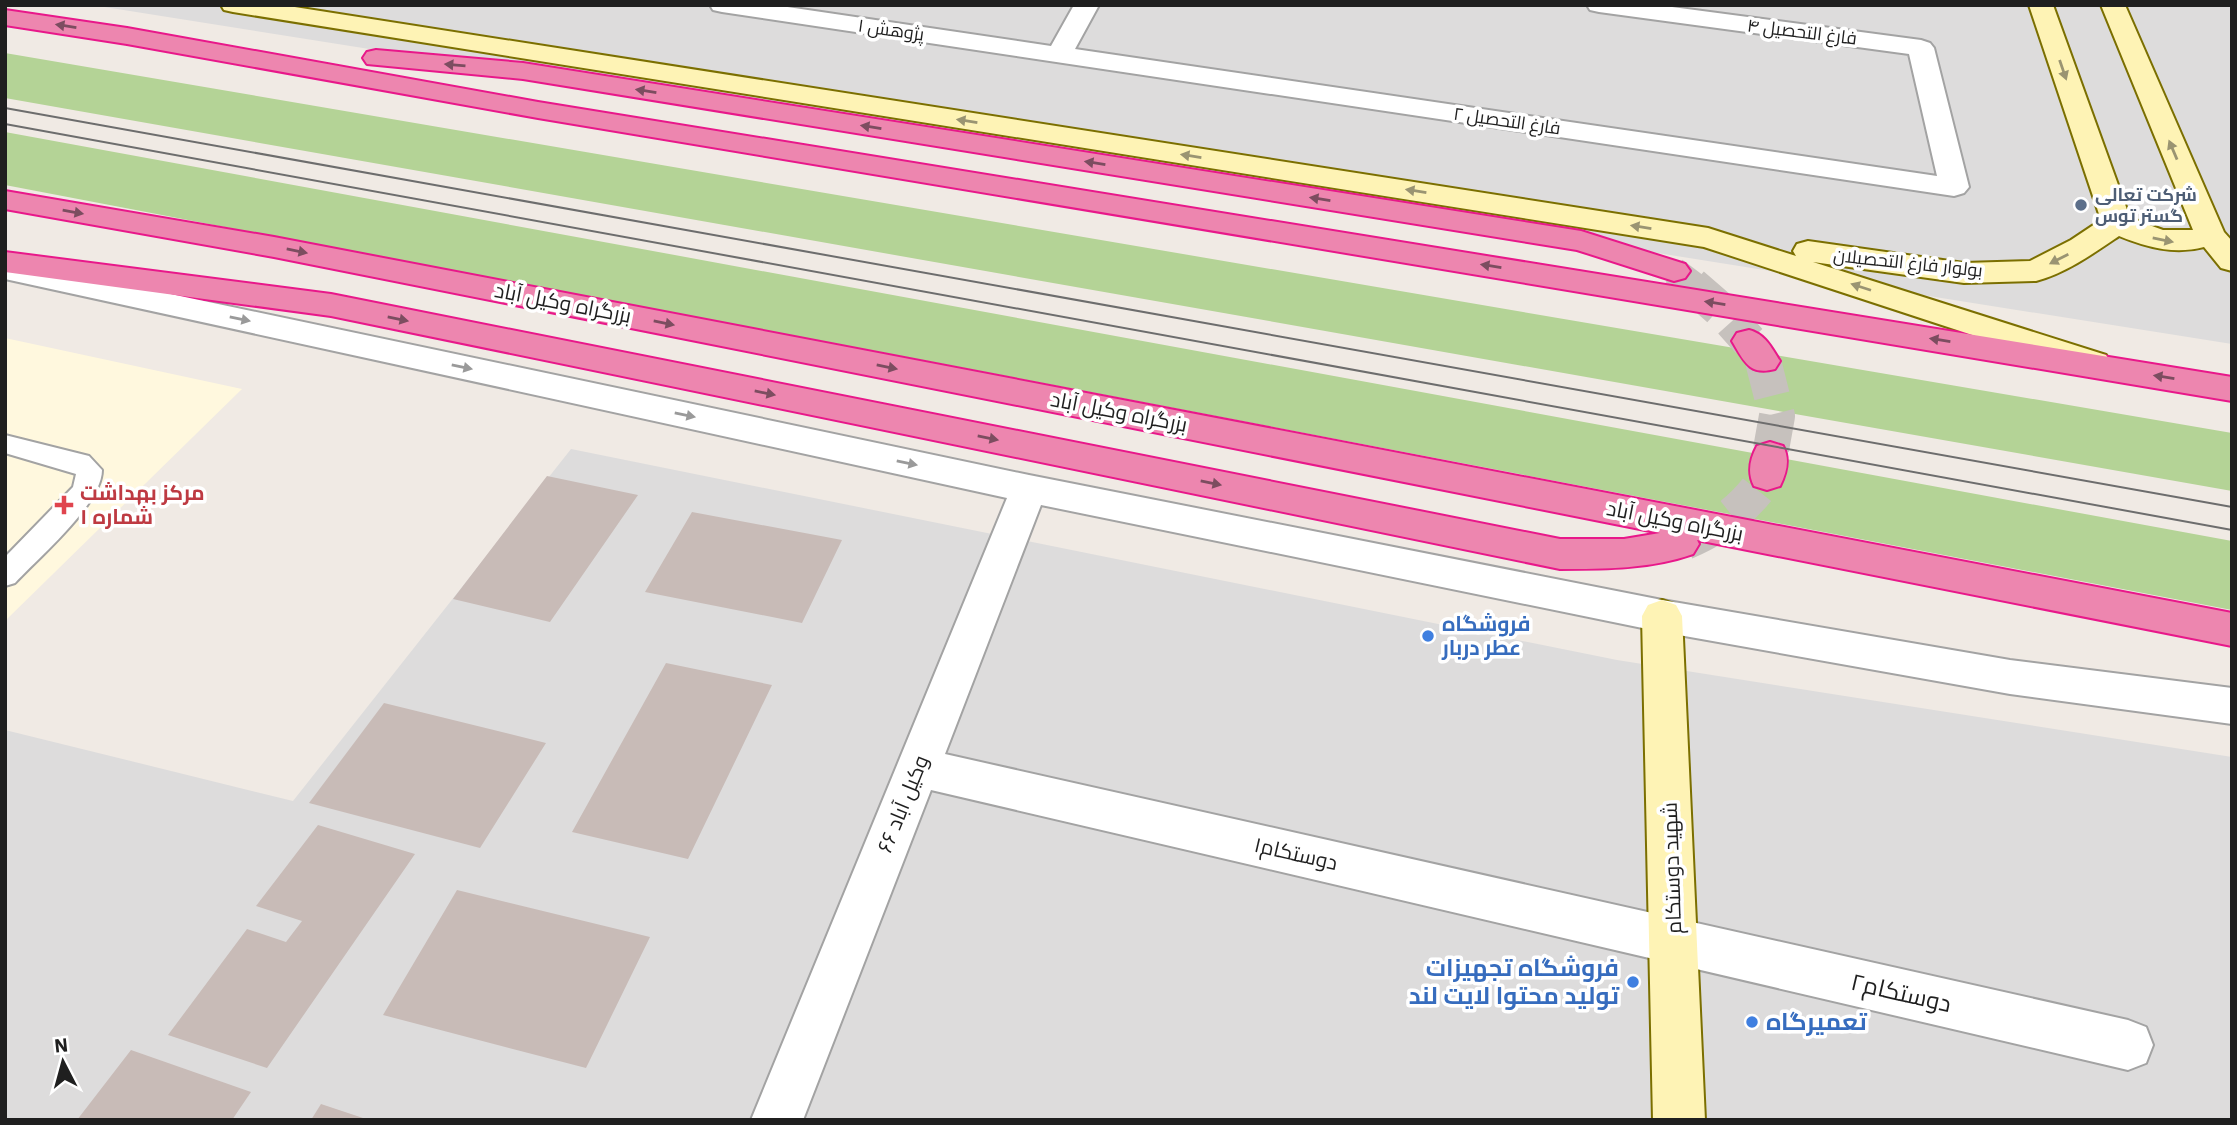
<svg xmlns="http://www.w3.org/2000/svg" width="2237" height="1125" viewBox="0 0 2237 1125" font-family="'IBM Plex Sans',Cairo,sans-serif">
<rect width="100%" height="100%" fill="#f0eae4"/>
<!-- residential -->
<path fill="#dddcdc" d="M92,5H2232V344Z
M571,449L1617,660L2232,757V1120H5V730L293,801Z"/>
<!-- education -->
<path fill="#fff8de" d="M5,338L242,389L5,621Z"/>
<!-- forest -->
<path fill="#b4d396" d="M5,53L2232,433V491L5,98Z
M5,132L2232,541V610L5,185Z"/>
<!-- building -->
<path fill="#c8bbb7" d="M547,476L638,495L550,622L453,599Z
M692,512L842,540L802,623L645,592Z
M666,663L772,685L688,859L572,832Z
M384,703L546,743L480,848L309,803Z
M318,825L415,854L267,1068L168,1035L247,929L286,942L302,921L256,906Z
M457,890L650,937L586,1068L383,1015Z
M131,1050L251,1092L232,1120H77Z
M321,1104L366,1119V1120H311Z"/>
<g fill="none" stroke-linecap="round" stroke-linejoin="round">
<!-- highway-tunnel-far1 -->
<path stroke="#c6c1bd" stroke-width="28" stroke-dasharray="28 14" stroke-linecap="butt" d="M1674,271L1694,286"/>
<!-- highway-tunnel -->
<path stroke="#c6c1bd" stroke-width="36" stroke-dasharray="36 18" stroke-linecap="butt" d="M1692,285L1723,312L1749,341
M1763,361L1777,416L1770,455
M1685,542C1721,526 1745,509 1767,476"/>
<defs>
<path id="lane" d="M5,435L89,456L102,470C102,504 39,557 15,583L5,586V557L73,487L76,474L5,453Z"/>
<path id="street" d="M710,5H774L1051,46L1074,5H1099L1075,49L1937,176L1909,54L1599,12L1590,10L1587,5H1657L1921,40L1930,43L1934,48L1969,187L1964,193L1954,196L722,12L713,10Z
M5,259L1029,475L1662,600L2010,660L2232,688V724L2010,694L1662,632L1041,505L945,754L2128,1020L2146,1027L2153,1045L2146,1063L2128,1070L931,790L803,1120H751L1007,498L5,279Z"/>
<path id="secondary" d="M221,5H282L1708,228L1796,256L1793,251L1797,244L1808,241L1964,263L2030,261L2071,240L2101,220L2029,5H2053L2130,218L2163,230H2193L2101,5H2125L2224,232L2232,241V271L2221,268L2204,247C2174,255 2146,247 2119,236C2094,253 2066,273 2036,281L1964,283L1813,262L2106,355L2111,363L2106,371L2094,375L1704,247L233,12L224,10Z
M1662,600L1676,605L1682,616L1705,1120H1653L1642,616L1648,605Z"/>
<path id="highway" d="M5,10L127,28L538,102L2232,377V401L538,118L127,44L5,25Z
M376,50L523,63L1581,231L1685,264L1690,271L1685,278L1674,281L1577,250L523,79L367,64L363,58L367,52Z
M5,191L274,237L2232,613V646L1697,540L1699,544L1693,554C1650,569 1606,569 1560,569L331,316L5,272V252L331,294L1560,539H1624L1660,533L274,257L5,209Z
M1749,330C1765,334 1771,347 1780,361L1775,369C1749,376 1744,361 1732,341L1737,333Z
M1770,442L1783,446C1790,459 1787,472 1780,486L1767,490L1754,486C1747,472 1750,459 1757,446Z"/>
</defs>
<!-- lane casing -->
<use href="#lane" stroke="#a3a3a3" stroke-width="4"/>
<!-- street casing -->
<use href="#street" stroke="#a3a3a3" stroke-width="4"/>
<!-- secondary casing -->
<use href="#secondary" stroke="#7b6f00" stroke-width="4"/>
<!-- highway casing -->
<use href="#highway" stroke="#e8188a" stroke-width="4"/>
<!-- lane -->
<use href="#lane" fill="#fff" fill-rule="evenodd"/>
<!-- street -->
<use href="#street" fill="#fff" fill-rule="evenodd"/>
<!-- secondary -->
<use href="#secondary" fill="#fef3b5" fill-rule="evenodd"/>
<!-- highway -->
<use href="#highway" fill="#ed86af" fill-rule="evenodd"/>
<!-- tram -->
<path stroke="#6d6d6d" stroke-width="2" d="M5,108L2232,507
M5,124L2232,530"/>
</g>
<!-- one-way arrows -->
<defs><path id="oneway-solid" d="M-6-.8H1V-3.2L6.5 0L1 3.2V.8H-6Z" transform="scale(1.75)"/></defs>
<g fill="#7c4d60">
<use href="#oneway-solid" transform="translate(66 26) rotate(-171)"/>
<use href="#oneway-solid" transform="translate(455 65) rotate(-175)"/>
<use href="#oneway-solid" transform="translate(646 91) rotate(-171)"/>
<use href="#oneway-solid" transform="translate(871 127) rotate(-171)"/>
<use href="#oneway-solid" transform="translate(1095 163) rotate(-171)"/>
<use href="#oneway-solid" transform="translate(1320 199) rotate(-171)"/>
<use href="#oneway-solid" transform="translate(73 212) rotate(10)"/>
<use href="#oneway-solid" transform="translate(297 251) rotate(11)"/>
<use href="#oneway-solid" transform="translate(1491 266) rotate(-171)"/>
<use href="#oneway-solid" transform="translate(1715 303) rotate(-171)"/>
<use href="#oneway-solid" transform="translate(398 319) rotate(11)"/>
<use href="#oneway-solid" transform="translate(664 323) rotate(11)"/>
<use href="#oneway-solid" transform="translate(1940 340) rotate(-171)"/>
<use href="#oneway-solid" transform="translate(887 367) rotate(11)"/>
<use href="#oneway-solid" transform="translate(2164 377) rotate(-171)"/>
<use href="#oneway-solid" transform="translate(765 393) rotate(11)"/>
<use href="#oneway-solid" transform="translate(988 438) rotate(11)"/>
<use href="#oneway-solid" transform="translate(1211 483) rotate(11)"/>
</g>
<g fill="#9a9472">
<use href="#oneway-solid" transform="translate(2063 70) rotate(71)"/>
<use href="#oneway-solid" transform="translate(967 121) rotate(-171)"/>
<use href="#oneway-solid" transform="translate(2173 150) rotate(-113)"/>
<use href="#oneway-solid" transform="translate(1191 156) rotate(-171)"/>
<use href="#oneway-solid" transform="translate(1416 191) rotate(-171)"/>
<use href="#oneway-solid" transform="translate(1641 227) rotate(-171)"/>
<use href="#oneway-solid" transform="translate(2163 240) rotate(11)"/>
<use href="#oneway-solid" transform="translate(2059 259) rotate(153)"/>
<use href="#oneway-solid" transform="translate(1861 287) rotate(-162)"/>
</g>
<g fill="#9a9a9a">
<use href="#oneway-solid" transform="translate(240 319) rotate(12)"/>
<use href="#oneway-solid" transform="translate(462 367) rotate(12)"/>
<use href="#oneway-solid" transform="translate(685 415) rotate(12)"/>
<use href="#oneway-solid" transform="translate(907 463) rotate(12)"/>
</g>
<!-- markers -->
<circle fill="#5c6f8a" stroke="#fff" stroke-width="2.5" cx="2081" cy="205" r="7"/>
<path fill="#e0444e" stroke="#fff" stroke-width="2.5" d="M60.5 494.5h7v7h7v7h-7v7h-7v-7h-7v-7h7z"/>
<g fill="#3f7fe0" stroke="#fff" stroke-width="2.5">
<circle cx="1428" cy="636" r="7"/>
<circle cx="1633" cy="982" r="7"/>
<circle cx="1752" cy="1022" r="7"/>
</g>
<g text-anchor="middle" stroke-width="7" stroke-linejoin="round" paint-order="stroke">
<!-- far-street labels -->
<g font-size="18" fill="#1f1f1f" stroke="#fff">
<text transform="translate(891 30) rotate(8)" y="6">پژوهش ۱</text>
<text transform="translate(1802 32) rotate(7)" y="6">فارغ التحصیل ۴</text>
<text transform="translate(1507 121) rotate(8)" y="6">فارغ التحصیل ۲</text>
<text transform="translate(1908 263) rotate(6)" y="6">بولوار فارغ التحصیلان</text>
</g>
<!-- far-service labels -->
<g font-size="18" font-weight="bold" fill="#4e5e75" stroke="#fff" text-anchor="start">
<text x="2095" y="201">شرکت تعالی<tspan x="2095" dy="21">گستر توس</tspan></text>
</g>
<!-- street labels -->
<g font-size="21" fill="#1f1f1f" stroke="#fff">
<text transform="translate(563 303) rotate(11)" y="7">بزرگراه وکیل آباد</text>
<text transform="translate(1119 412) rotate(11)" y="7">بزرگراه وکیل آباد</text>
<text transform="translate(1675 521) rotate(11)" y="7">بزرگراه وکیل آباد</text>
<text transform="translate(903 804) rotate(-68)" y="7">وکیل آباد ۶۶</text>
<text transform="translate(1296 854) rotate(13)" y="7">دوستکام۱</text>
<text transform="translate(1672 868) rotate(-92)" y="7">شهید دوستکام</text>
</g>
<!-- health labels -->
<g font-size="21" font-weight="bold" fill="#be3a42" stroke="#fff" text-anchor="start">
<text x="80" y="500">مرکز بهداشت<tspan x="80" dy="24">شماره ۱</tspan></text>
</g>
<!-- shop labels -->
<g font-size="21" font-weight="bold" fill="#366cbe" stroke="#fff" text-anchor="start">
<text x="1442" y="631">فروشگاه<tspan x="1442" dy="24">عطر دربار</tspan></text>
</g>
<!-- near-shop labels -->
<g font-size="24" font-weight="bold" fill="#366cbe" stroke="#fff" text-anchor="end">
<text x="1619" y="976">فروشگاه تجهیزات<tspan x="1619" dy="28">تولید محتوا لایت لند</tspan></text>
<text x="1766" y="1030" text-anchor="start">تعمیرگاه</text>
</g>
<!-- near-street labels -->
<g font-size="24" fill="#1f1f1f" stroke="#fff">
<text transform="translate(1901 993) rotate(13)" y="8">دوستکام۲</text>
</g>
</g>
<!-- border -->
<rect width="2237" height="1125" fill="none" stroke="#1f1f1f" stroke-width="14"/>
<!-- north arrow -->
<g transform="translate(63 1062) rotate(354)" stroke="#ffffff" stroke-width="5" paint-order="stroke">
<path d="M0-5L12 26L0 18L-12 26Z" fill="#1f1f1f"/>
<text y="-10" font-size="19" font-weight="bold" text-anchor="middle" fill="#1f1f1f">N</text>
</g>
</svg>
